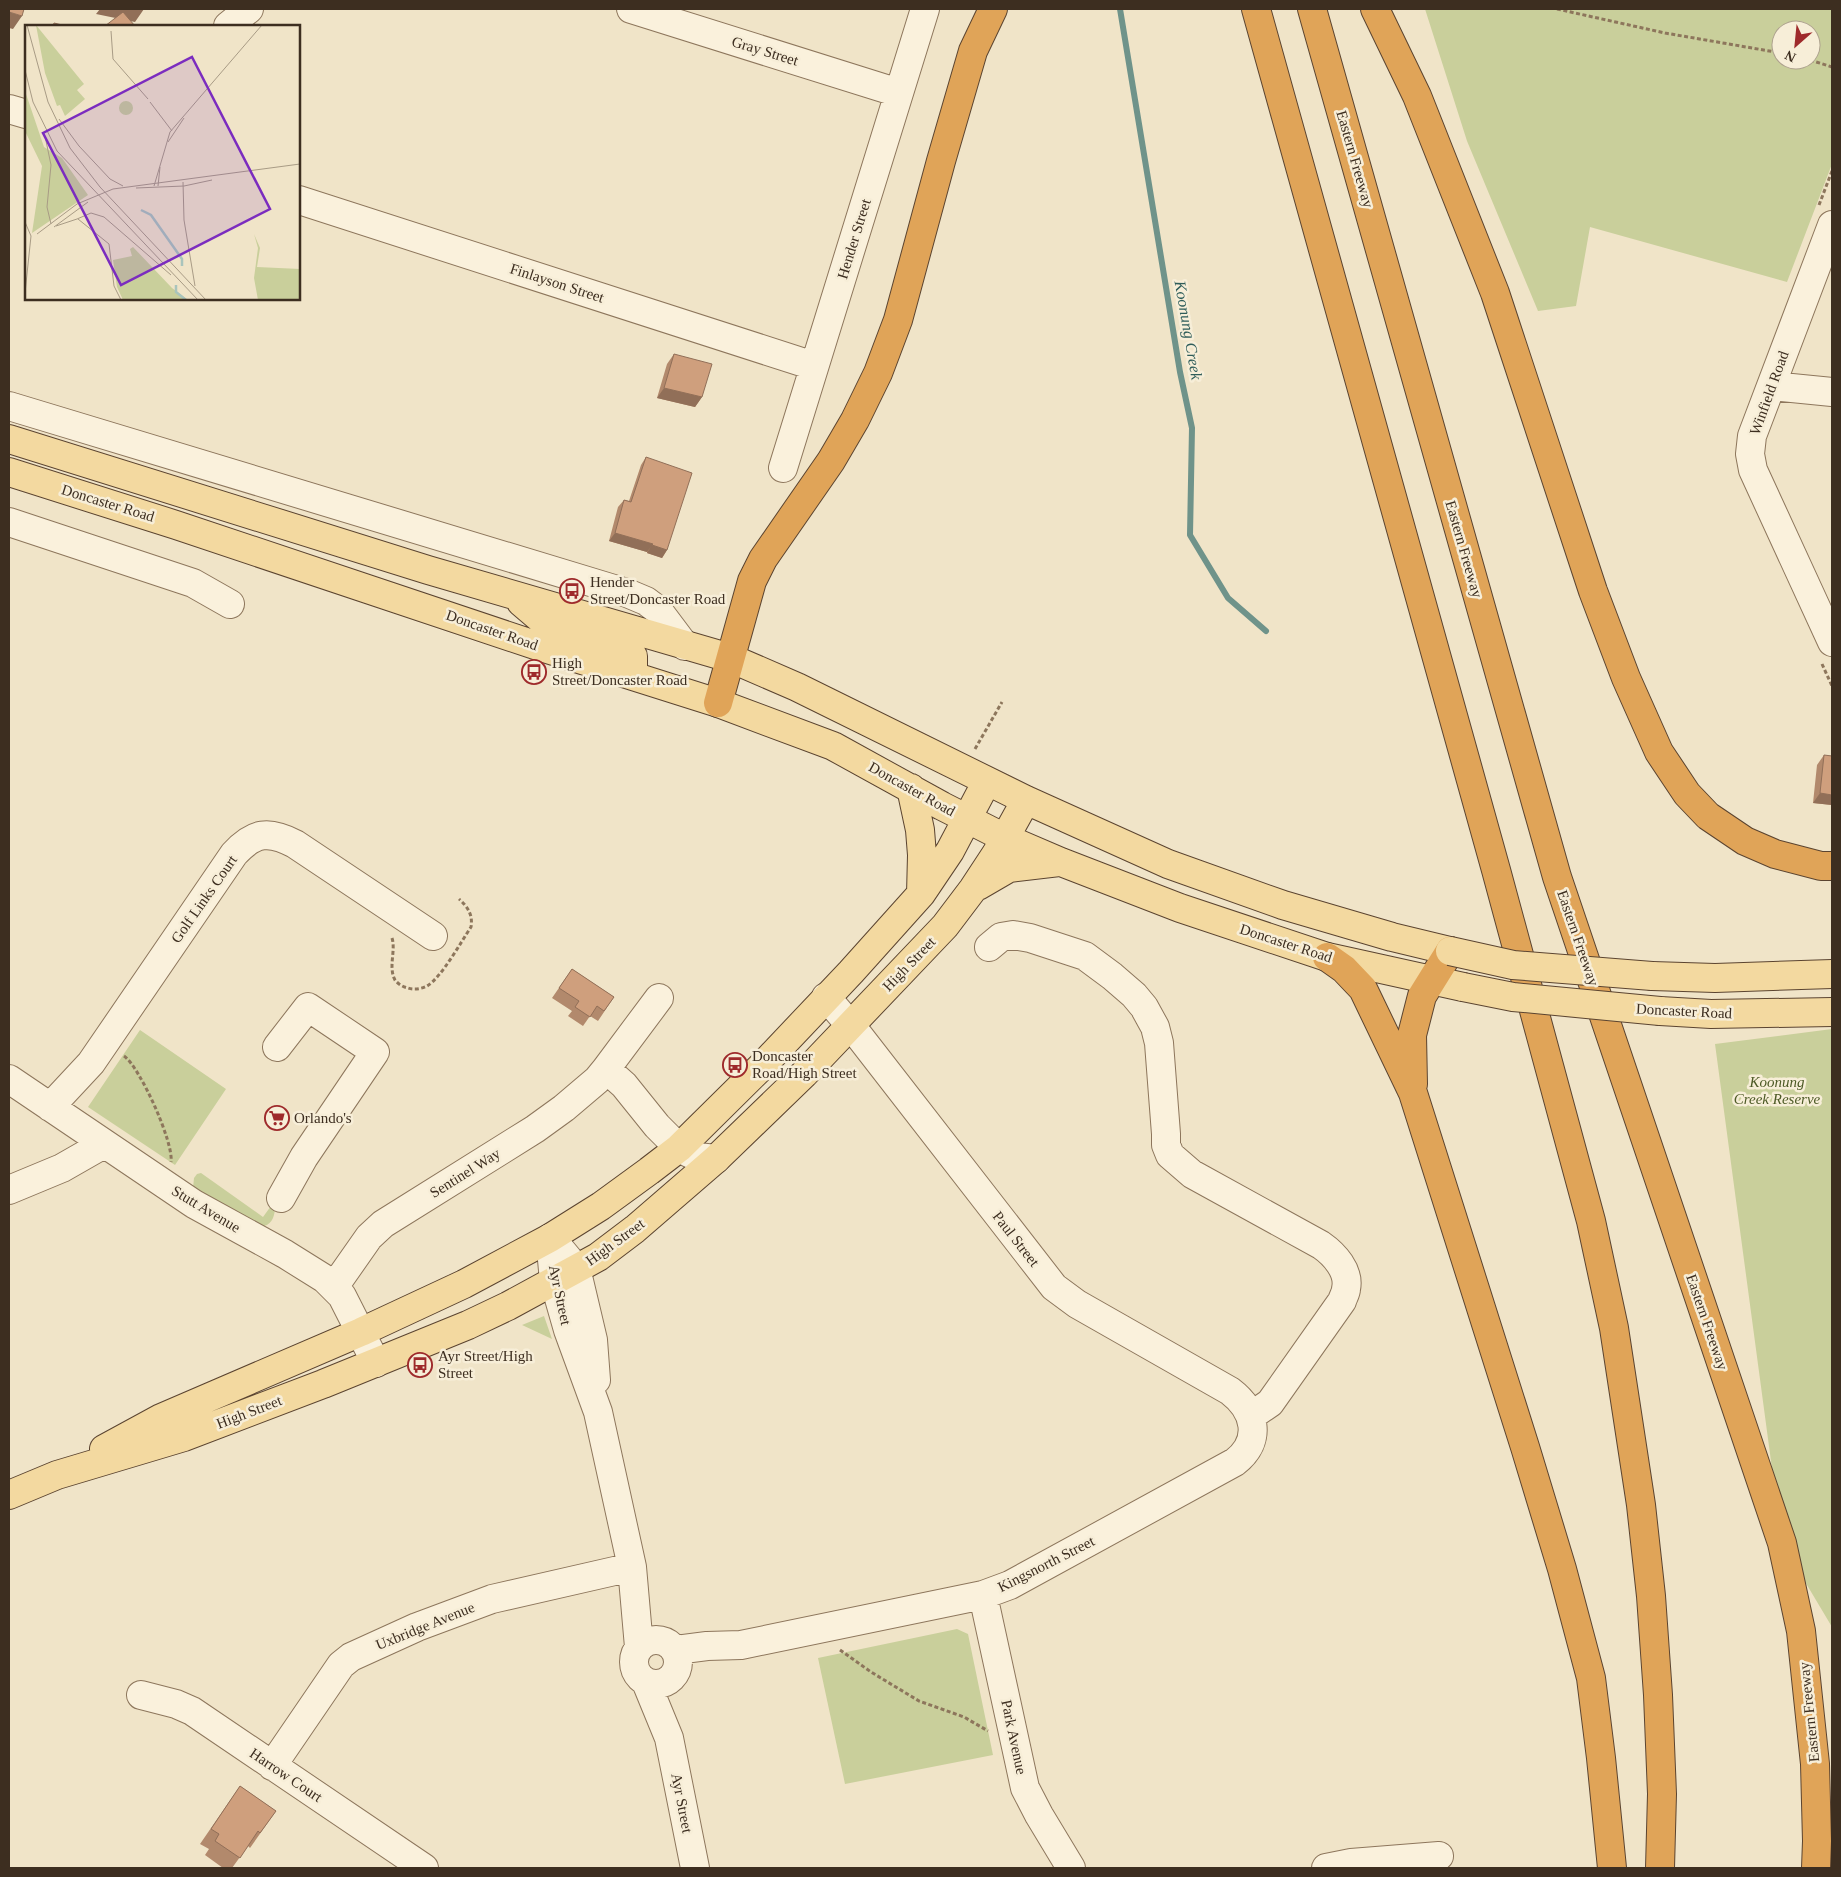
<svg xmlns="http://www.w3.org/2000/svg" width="1841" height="1877" viewBox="0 0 1841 1877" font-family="'Times New Roman',serif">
<rect width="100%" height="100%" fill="#f0e4c8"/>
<!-- green -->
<path fill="#c9cf9b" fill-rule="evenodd" d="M1425,9H1832V164L1787,282L1590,227L1576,306L1538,311L1467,141ZM1781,30H1811V60H1781Z
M1832,1029V1627L1782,1543L1715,1044Z
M140,1030L226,1089L175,1165L88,1107Z
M201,1173L263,1217L271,1206L275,1209C274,1219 271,1225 261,1227L193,1188L194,1178L197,1174Z
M544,1316L552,1339L522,1325Z
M957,1629L968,1634L993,1755L845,1784L818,1658Z"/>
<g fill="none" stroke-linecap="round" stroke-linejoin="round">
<!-- stream -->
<path stroke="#6f938a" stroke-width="6" d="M1120,9L1180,372L1192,428L1190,535L1228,598L1266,631"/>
<defs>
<path id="minor" d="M631,9L899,93
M228,26L249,9
M9,109L26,114
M299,200L814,366
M1832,225L1752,436L1750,454L1753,470L1832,642
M1771,386L1832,392
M9,406L627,593L646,601L658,610L685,646
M783,468L925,9
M9,522L193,583L230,604
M989,947L1001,937L1013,935L1030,938L1085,956L1112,976L1134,995L1144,1007L1155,1027L1159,1043L1166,1134V1145L1170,1155L1192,1174L1321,1245C1334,1254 1350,1271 1346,1289C1346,1293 1343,1297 1342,1301L1270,1403L1251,1416
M277,1047L308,1007L375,1052L304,1157L281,1198
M606,1069L624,1085L657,1126L679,1148L697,1157L716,1159
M9,1079L194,1204L285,1254L325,1279L342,1296L376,1363
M50,1107L91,1063L234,854C254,832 269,830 295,844L433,936
M9,1190L62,1168L104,1144
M550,1238L554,1281L568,1330L598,1412L632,1567L639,1647
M561,1250L576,1268L593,1340L596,1380
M334,1287L369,1237L383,1224L535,1129L564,1108L597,1080L606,1069L659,998
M983,1595L1025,1788L1039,1815L1071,1868
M634 1662a22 22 0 1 1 44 0a22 22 0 1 1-44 0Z
M676,1650L707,1646L741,1645L983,1595L1010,1585L1235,1462C1263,1440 1255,1410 1230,1391L1077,1304L1054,1287L856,1032L826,997
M646,1682L669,1738L695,1868
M141,1695L176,1704L192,1711L424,1868
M272,1766L341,1665L351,1657L417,1627L492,1599L632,1567
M1326,1868L1351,1863L1439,1856"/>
<path id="major" d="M9,439L428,570L730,658L797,687L1026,800L1168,864L1283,905L1392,937L1450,951
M9,472L176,525L541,647L718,703L833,746L942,806L1005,838L1061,862L1180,908L1327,957L1463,987
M521,602L555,631L633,656V676
M911,788L920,830L922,855L921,894
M978,886L1009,868L1059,862
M1652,976L1715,978L1832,974
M1660,1011L1711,1014L1832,1012
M104,1449L161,1418L361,1332L464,1284L550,1238L601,1206L649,1171L679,1148L763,1065L851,972L921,894L950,851L987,781
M9,1495L57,1475L184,1437L323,1384L468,1325L508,1306L598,1257L635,1229L716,1159L804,1074L945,926L973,889L996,854L1026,800"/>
<path id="highway" d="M1256,9L1496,870L1591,1221L1614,1328L1641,1505L1651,1596L1658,1695L1662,1794L1660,1868
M1312,9L1557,877L1782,1543L1801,1631L1815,1764L1817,1841L1816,1868
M1375,9L1417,96L1495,293L1593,591L1626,678L1659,752L1687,794L1708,816L1745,841L1775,854L1821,866H1832
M718,703L752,581L763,559L831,461L855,420L878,373L898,320L941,161L973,51L993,9
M1327,957L1344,969L1363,989L1413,1093L1525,1447L1562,1569L1591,1678L1601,1758L1612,1868
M1413,1084L1412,1035L1422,996L1450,951"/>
</defs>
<!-- minor casing -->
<use href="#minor" stroke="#8d765c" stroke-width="30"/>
<!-- major casing -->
<use href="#major" stroke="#5b4430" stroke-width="30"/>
<!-- highway casing -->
<use href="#highway" stroke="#5b4430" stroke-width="30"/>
<!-- path -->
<path stroke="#8d765c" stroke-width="3" stroke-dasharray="4 2.5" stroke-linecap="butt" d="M1557,9L1665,33L1781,53
M1810,60L1832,67
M1819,205L1832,171
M1822,664L1832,686
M975,749L1002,702
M392,938C396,951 388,967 395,980C398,984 403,987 408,988C414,990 421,989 427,986C441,978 461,942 471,927C473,915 468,907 459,899
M124,1056C140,1067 174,1143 171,1162
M840,1650L871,1672L919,1701L964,1717L988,1731"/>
<!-- minor -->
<use href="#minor" stroke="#faf1dc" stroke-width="28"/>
<!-- major -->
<use href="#major" stroke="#f3d9a0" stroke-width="28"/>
<!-- highway -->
<use href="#highway" stroke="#e0a458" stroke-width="28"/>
<defs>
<path id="major-bridge" d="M1450,951L1513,965L1652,976
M1463,987L1513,997L1660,1011"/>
</defs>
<!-- major-bridge casing -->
<use href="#major-bridge" stroke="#5b4430" stroke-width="30" stroke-linecap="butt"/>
<!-- major-bridge -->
<use href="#major-bridge" stroke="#f3d9a0" stroke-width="28"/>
</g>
<!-- wall -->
<path fill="#b2896c" d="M674,354L702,397L695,407L657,398L667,364Z
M646,457L667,550L662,558L647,553V552L609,541L618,507L624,500L629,501L641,465Z
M1824,755L1832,805L1813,803L1817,765Z
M572,969L614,997L598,1021L590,1016L583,1026L568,1016L572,1011L552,998Z
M240,1786L276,1811L250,1848L248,1846L232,1868H223L205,1855L209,1849L200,1844Z"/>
<!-- shaded-wall -->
<path fill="#916f58" d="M100,9H144L135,22L96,14Z
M9,12L22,16L13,29L9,28Z
M664,388L702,397L695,407L657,398Z
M615,533L653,544L647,552L609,541Z
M652,545L667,550L662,558L647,553Z
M1820,793L1832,795V805L1813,803Z"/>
<!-- building -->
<path fill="#cf9f7d" stroke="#916f58" d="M9,9H24L22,16L9,12Z
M123,12L135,26H105Z
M54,23L66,26H53Z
M674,354L712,364L702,397L664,388Z
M646,457L692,473L667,550L652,545L653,544L615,533L624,500L631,502Z
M1824,755L1832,756V795L1820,793Z
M572,969L614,997L604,1011L597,1006L590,1017L575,1007L579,1001L559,988Z
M240,1786L276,1811L260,1833L258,1831L240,1858L215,1841L219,1834L211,1829Z"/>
<!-- icons -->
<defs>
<symbol id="bus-ring" viewBox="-11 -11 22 22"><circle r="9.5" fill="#f7eed8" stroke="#9e2a2b" stroke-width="1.5"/><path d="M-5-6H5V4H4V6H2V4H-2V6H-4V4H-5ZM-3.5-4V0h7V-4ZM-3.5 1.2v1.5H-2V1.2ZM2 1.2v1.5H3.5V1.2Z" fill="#9e2a2b"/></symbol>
<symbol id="supermarket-ring" viewBox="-11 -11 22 22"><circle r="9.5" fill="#f7eed8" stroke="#9e2a2b" stroke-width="1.5"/><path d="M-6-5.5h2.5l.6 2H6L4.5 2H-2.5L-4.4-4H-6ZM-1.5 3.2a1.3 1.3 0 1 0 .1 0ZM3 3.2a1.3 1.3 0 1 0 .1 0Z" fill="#9e2a2b"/></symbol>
</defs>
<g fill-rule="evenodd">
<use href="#bus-ring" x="558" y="577" width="28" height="28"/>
<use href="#bus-ring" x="520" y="658" width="28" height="28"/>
<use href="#bus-ring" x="721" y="1051" width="28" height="28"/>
<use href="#supermarket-ring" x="263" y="1104" width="28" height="28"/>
<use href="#bus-ring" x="406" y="1351" width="28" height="28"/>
</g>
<g text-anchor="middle" stroke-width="5" stroke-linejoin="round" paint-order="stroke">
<!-- street labels -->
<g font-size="15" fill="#3d2e20" stroke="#f7eed8">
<text transform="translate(765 51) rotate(17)" y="5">Gray Street</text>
<text transform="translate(1355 159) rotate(74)" y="5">Eastern Freeway</text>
<text transform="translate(854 239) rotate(-73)" y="5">Hender Street</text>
<text transform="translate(557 283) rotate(18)" y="5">Finlayson Street</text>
<text transform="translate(1769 393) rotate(-70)" y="5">Winfield Road</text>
<text transform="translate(108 503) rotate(17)" y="5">Doncaster Road</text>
<text transform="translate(1464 549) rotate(74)" y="5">Eastern Freeway</text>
<text transform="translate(492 630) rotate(19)" y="5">Doncaster Road</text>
<text transform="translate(912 789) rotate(29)" y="5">Doncaster Road</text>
<text transform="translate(204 899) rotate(-55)" y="5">Golf Links Court</text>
<text transform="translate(1578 938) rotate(71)" y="5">Eastern Freeway</text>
<text transform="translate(1286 943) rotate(18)" y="5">Doncaster Road</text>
<text transform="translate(909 964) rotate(-46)" y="5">High Street</text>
<text transform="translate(1684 1011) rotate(3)" y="5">Doncaster Road</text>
<text transform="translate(465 1173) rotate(-32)" y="5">Sentinel Way</text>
<text transform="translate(206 1209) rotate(31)" y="5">Stutt Avenue</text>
<text transform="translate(1016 1239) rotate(52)" y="5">Paul Street</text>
<text transform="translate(615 1242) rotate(-36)" y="5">High Street</text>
<text transform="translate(560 1295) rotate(78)" y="5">Ayr Street</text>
<text transform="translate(1707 1322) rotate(71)" y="5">Eastern Freeway</text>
<text transform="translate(249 1412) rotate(-21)" y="5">High Street</text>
<text transform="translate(1046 1564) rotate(-27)" y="5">Kingsnorth Street</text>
<text transform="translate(425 1626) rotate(-22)" y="5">Uxbridge Avenue</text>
<text transform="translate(1809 1712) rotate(-96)" y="5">Eastern Freeway</text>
<text transform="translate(1014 1737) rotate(78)" y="5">Park Avenue</text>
<text transform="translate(286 1775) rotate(34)" y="5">Harrow Court</text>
<text transform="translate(682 1803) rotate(79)" y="5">Ayr Street</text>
</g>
<!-- poi labels -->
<g font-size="15" fill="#3d2e20" stroke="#f7eed8" text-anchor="start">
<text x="590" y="587">Hender<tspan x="590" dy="17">Street/Doncaster Road</tspan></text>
<text x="552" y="668">High<tspan x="552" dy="17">Street/Doncaster Road</tspan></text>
<text x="752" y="1061">Doncaster<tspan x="752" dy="17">Road/High Street</tspan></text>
<text x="294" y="1123">Orlando's</text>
<text x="438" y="1361">Ayr Street/High<tspan x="438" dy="17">Street</tspan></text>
</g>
<!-- park labels -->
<g font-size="15" font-style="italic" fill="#4d5a26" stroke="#f7eed8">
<text x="1777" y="1087">Koonung<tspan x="1777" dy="17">Creek Reserve</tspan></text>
</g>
<!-- water labels -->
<g font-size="16" font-style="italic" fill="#2f5d5a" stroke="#f7eed8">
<text transform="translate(1189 330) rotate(80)" y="6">Koonung Creek</text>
</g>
</g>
<!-- overview -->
<g transform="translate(25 25)">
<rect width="275" height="275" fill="#f0e4c8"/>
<path d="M11,0L59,59L52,65L60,74L40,91L35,80L32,81L20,48ZM0,66L19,122L37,133L63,170L7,208L17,141L0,106ZM94 83a7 7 0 1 1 14 0a7 7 0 1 1-14 0ZM229,209L235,223L232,242L275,244V275H233L229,253L233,223ZM108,222L147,263L163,275H98L92,262L88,235L107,231L105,224Z" fill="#c9cf9b"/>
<path fill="none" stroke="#a9c4bc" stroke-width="2.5" d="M116,185L126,190L157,234V241M151,260V267L161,275"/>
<path fill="none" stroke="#a89b85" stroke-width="1" d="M2,0L23,77L45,123L75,162L181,275M86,6L88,34L123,74M0,45L8,77L32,126L173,275M125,77L147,106M34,94L54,121L85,154L98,161M20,111L26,140L22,182L26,199M143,117L159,93M158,157L159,195L170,261M129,161L145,107L237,0M133,161L135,142M111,163L159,161L187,155M52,194L66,188L79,192L146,250M53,194L84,219L89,261L96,275M0,197L6,211M31,201L52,194M29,202L63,177M12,209L52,179L88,164L275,139M0,268L6,211"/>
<path fill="#7b2cbf" fill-opacity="0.15" stroke="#7b2cbf" stroke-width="2.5" d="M167,32L245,184L96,260L18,108Z"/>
<rect width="275" height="275" fill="none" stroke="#3d2e20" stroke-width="2.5"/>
</g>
<!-- border -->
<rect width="1841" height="1877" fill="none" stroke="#3d2e20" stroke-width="20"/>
<!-- north arrow -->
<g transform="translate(1796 45) rotate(207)"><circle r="24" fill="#f7eed8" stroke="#ada18e"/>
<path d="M0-4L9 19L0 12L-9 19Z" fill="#9e2a2b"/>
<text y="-8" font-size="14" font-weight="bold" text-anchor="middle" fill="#3d2e20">N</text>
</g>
</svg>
